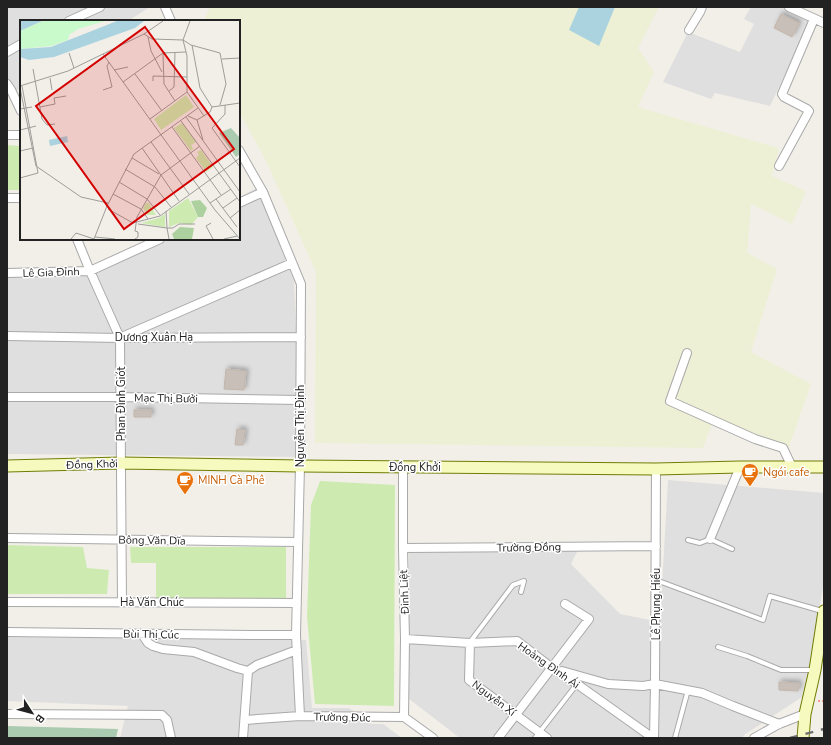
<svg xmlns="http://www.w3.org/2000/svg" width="831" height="745" viewBox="0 0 831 745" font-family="'Nunito Sans',sans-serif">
<defs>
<filter id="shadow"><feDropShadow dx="2.5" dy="-2.5" stdDeviation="2" flood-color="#0004"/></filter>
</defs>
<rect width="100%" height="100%" fill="#f2efe9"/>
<!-- residential -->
<path fill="#e0dfdf" d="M7,7H150L128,21H21V88L7,97Z
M751,7H794L813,16L770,106L715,93L711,99L663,82L688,32L740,52L754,24L744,19Z
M257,188L294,281L301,449L296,457L7,454V272L93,270L155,239H239V197Z
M668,480L824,493V581L805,695L744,735L742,738H460L409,699V547L581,544L571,564L620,614L660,622Z
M7,637L306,640L312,708H349L372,724H383L402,738H120L128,706L7,701Z"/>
<!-- farmland -->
<path fill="#eef0d5" d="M210,7H659L638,48L654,72L638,107L779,148L772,176L806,191L792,224L751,204L747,253L777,269L751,352L811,384L788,450L714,419L703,448L315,443L316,272L267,163L239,111V21H204Z"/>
<!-- grass -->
<path fill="#cdebb0" d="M7,145L21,146V190H7Z
M320,481L395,485L394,706L315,704L307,617L311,505Z
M7,545L83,547L87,568L109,570L107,594H7Z
M130,547H286V598L156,599V563H131Z"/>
<!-- cemetery -->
<path fill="#aacbaf" d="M7,726L118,729L116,738H7Z"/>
<!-- water -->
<path fill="#aad3df" d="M579,7H615L599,46L569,30Z"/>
<!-- building -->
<path fill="#c7bfb8" stroke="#c4b6ab" filter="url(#shadow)" d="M781,14L799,23L792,37L774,28Z
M226,369L246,371L244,390L224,389Z
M134,410H151V417H134Z
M237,429L245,430L243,445H235Z
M779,682L799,683L798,691L779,690Z"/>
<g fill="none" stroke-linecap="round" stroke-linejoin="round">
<defs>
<path id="lane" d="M688,540L700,543L710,539L732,549
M656,580L763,620L770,596L822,611
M470,642L513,585L524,581L521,592
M718,647L747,656L781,670H814
M535,738L577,684
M675,738L688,690"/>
<path id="street" d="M165,7L171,21
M789,7L824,23
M69,21L100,7
M689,30L700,12L702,7
M7,52L21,44
M7,84L11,90L21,111
M7,135H21
M239,150L263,192L301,284L300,466L296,635L300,716
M779,166L809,111L807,109L784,97L782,94L814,19
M7,198H21
M239,203L263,192
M77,239L90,271L120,338L122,602
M7,273L90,271L160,239
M7,336L120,338L301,337
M124,336L292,263
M687,353L670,401L755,439L783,448L792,467
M7,397H121L300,400
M403,467V548L405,639L404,717
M7,538L298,542
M710,539L740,467
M403,548L656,546
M7,602L297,603
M7,632L251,635H296
M142,634L148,643L153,646L163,649L194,652L237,668L248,671
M405,639L470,643L517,641L552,668L577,684L653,738
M470,643L469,680L547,738
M562,671L608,684L643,686L655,684L702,693L733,706L779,724
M7,714L162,715L167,720L171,738
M245,720L300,716L404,717L433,738
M243,738L248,671L257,665L297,650
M498,738L589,619L565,604
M654,738L655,684L656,469
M754,738L779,724L805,714"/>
<path id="secondary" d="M7,466L121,463L300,466L656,469L740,467H824
M803,738L805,714L815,670L824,611"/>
</defs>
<!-- lane casing -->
<use href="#lane" stroke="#a9a9a9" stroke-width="6"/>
<!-- street casing -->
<use href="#street" stroke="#a9a9a9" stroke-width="10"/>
<!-- secondary casing -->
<use href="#secondary" stroke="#707d05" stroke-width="13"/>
<!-- path -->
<path stroke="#fa8072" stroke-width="1.5" stroke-dasharray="2 2" stroke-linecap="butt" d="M818,701H824"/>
<!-- lane -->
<use href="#lane" stroke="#fff" stroke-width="4"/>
<!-- street -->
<use href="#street" stroke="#fff" stroke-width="8"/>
<!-- secondary -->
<use href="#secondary" stroke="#f7fabf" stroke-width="11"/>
<!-- rail -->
<path stroke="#707070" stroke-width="2.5" stroke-dasharray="8 8" stroke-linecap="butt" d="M790,738L824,729"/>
</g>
<!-- icons -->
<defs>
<symbol id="cafe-pin" viewBox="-11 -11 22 30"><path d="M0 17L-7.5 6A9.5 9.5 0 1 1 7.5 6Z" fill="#e8710a" stroke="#fff"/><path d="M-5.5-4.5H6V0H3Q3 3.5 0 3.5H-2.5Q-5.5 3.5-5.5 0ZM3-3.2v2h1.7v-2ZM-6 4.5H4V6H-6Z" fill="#fff"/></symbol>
</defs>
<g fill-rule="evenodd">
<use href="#cafe-pin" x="740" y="462" width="20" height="27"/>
<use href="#cafe-pin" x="175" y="470" width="20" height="27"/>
</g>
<g text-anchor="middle" stroke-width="3" stroke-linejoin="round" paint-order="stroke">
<!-- street labels -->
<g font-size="11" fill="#222" stroke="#fff">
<text transform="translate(51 272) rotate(-2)" y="4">Lê Gia Đỉnh</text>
<text x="154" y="341">Dương Xuân Hạ</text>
<text transform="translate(166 398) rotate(1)" y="4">Mạc Thị Bưởi</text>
<text transform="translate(121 404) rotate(-90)" y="4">Phan Đình Giót</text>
<text transform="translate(300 426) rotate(-90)" y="4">Nguyễn Thị Định</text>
<text transform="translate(92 464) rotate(-2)" y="4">Đồng Khởi</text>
<text x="415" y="471">Đồng Khởi</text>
<text transform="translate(152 540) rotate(1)" y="4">Bông Văn Dĩa</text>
<text transform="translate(529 547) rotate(-1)" y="4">Trường Đồng</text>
<text transform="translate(404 592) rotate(-92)" y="4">Đinh Liệt</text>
<text x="152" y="606">Hà Văn Chúc</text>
<text transform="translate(656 604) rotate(-90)" y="4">Lê Phụng Hiểu</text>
<text transform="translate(151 634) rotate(1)" y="4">Bùi Thị Cúc</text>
<text transform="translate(549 665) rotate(35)" y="4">Hoàng Đình Ái</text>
<text transform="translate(494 698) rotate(37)" y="4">Nguyễn Xí</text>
<text transform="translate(342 717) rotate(1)" y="4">Trường Đúc</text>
</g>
<!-- food labels -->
<g font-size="11" fill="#c56008" stroke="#fff" text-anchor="start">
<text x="763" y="476">Ngói cafe</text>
<text x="198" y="484">MINH Cà Phê</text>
</g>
</g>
<!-- overview -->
<g transform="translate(20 20)">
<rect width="220" height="220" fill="#f2efe9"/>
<path d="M166,75L174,87L141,110L134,99ZM162,103L176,122L171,125L173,129L171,131L154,108ZM181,130L193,147L186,152L176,138L179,135L177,132ZM168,178L178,197L171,205L159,203L149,207V191ZM126,183H129L136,195H127L123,188ZM145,194V207L121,203L139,198Z" fill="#cdebb0"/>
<path d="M180,180L187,188L183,197H178L171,181ZM160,207L174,208L172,219H154L152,214Z" fill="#add19e"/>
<path d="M211,108L220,118V134L216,137L199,113Z" fill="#aacbaf"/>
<path d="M23,1H85L58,9L49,15L48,20L31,26L0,29V11Z" fill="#c8facc"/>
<path d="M0,1H22L0,11ZM97,1H124L115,8L34,37L9,40L0,37V29L31,27ZM47,116L48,122L30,126L29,120Z" fill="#aad3df"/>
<path fill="none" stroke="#9f9d99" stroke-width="1" d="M124,14L132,19L163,20M128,17L131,31L142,52M163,20L171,25L200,33L206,64L200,85M163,20L167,36V72L184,96M163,20L170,1M172,25L180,68L192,87M49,33L54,48M83,34L195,190L220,219M143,34L144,64L155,81M202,39L220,38M13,49L22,99L27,105L35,104M94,50L108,47M115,54L142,91M30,58L32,70M133,61V56L167,57M103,62L143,33L166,32M0,66L48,51L124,14L143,1M0,68L16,146L61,177L88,183M83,70L92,67L87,46L89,42M149,71L154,67L155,32M205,85V94L192,108L220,147M20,87L35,84L34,78L46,76M0,89L12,87M168,96L177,100L190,92L192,87L220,83M166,97L220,172M130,99L167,72M177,100L183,120M161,101L220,182M152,107L201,175M0,110L16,106M131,122L169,174M122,128L159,181M0,131L13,128M112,138L139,154M105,149L135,167L151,187M0,158L18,153L2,66M99,162L127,179L140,195M93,174L121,189L128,199M196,179L217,207M190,183L211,169M203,188L217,178M88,189L113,203L140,196L220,138M146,191L147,208H153L159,204H175M210,198L220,190M191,203L186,206L193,219M118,204L147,208L149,219M75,217L95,219M51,219L56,213L74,219M74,219L87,186L114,134L178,88M115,219L118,217V212L115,211L117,197L141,155L180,126M204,219L217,216"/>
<path fill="#d40000" fill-opacity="0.15" stroke="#d40000" stroke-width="2" d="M125,7L214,129L104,209L16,86Z"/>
<rect width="220" height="220" fill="none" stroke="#222" stroke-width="2"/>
</g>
<!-- border -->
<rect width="831" height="745" fill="none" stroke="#222222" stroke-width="16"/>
<!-- north arrow -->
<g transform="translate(32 713) rotate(126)" stroke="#ffffff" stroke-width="3" paint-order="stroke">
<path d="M0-3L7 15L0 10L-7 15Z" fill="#222222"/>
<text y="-6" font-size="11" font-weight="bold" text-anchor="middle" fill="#222222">B</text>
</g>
</svg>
